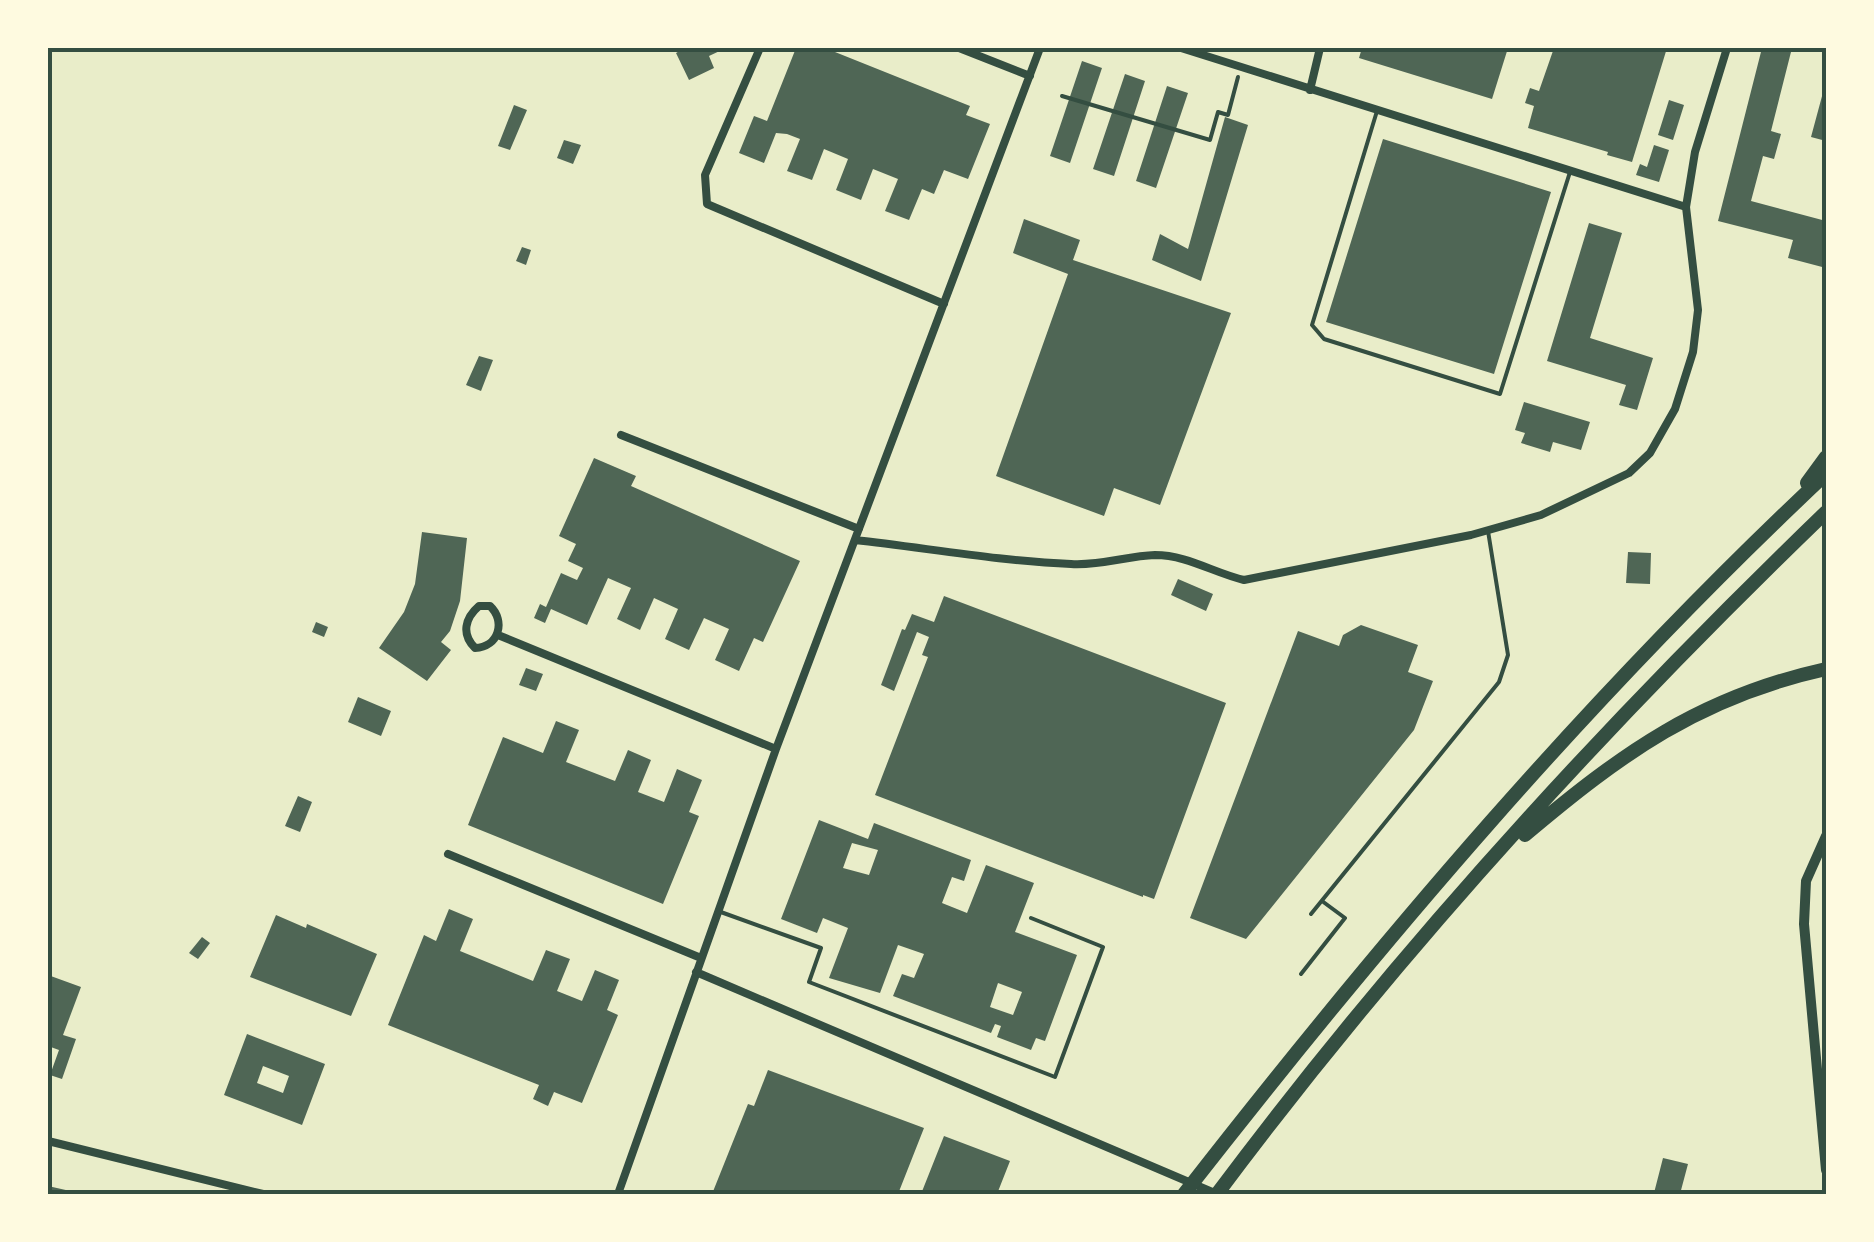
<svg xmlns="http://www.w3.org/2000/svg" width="1874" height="1242" viewBox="0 0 1874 1242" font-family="'Alegreya Sans',sans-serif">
<rect width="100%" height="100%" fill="#e9edc9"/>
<!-- building -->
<path fill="#4f6655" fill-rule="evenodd" d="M685,48H726L709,56L714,68L689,80L676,53Z
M796,48H825L970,106L966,115L990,124L968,179L944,170L934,194L922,189L909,220L885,211L898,179L873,169L861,200L836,190L848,159L824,149L812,180L787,171L800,139L787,134L776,133L764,163L739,153L754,116L767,121Z
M1362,48H1508L1492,99L1359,58Z
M1554,48H1667L1632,162L1607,155L1608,152L1528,128L1534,106L1525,103L1530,88L1539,91Z
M1762,48H1792L1771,131L1781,134L1774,159L1763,156L1751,201L1826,221V268L1788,258L1793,240L1718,221Z
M1082,61L1102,68L1070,163L1050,156Z
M1125,74L1145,81L1114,176L1093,169Z
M1825,85H1826V141L1811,137Z
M1167,86L1188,93L1156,188L1136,181Z
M1669,100L1684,105L1673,140L1658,135Z
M514,105L527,110L510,150L498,146Z
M1225,117L1248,125L1201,281L1152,260L1160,234L1188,249Z
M1383,139L1551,192L1494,374L1326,322Z
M564,140L581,145L573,164L557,158Z
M1654,145L1669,150L1659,182L1636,175L1640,164L1647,167Z
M1024,219L1080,240L1073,260L1231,313L1160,505L1114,488L1104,516L996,476L1068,274L1013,253Z
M1589,223L1622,233L1590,338L1653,358L1637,410L1619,405L1626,385L1547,361Z
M522,247L531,250L526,265L516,261Z
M479,356L493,360L481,391L466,385Z
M1524,402L1590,422L1581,450L1553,442L1550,452L1521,443L1525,433L1515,430Z
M594,458L636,476L631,486L800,561L763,642L754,638L739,671L715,660L729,629L704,618L689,650L665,639L678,609L654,598L640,630L617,619L631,588L608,578L587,625L551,609L545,623L534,618L540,604L546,607L561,573L577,580L583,568L568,561L576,544L559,536Z
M422,532L467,538L460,601L450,631L441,642L451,650L427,681L379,648L404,612L415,584Z
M1628,552L1651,553L1650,584L1626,583Z
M1178,579L1213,594L1206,611L1171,595Z
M944,596L1226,703L1154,899L1143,895V897L875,795L928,657L922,655L929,637L917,632L894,691L881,685L902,629L905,630L912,614L934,622Z
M316,622L328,627L324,637L312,632Z
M1361,625L1418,645L1408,672L1433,681L1414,730L1246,939L1190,918L1298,631L1339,646L1343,635Z
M526,668L543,674L536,691L519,685Z
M358,697L391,711L381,736L348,722Z
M556,721L579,730L566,762L615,781L628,750L651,760L638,792L664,802L677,769L702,780L689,812L699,816L663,904L468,825L503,737L543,753Z
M298,796L312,802L300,832L285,826Z
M819,820L868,839L874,823L971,860L964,881L952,877L942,903L967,913L986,865L1034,883L1015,932L1077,955L1045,1041L1036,1038L1031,1050L997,1037L1001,1026L995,1024L991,1033L893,996L902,974L914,978L924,954L898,945L880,993L829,978L848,928L823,918L817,933L781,919ZM852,843L878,850L869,875L843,868ZM998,983L1022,992L1013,1015L990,1007Z
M449,909L473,919L460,951L533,981L546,950L570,959L557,991L582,1001L595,970L619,980L607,1010L618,1015L582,1103L554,1092L548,1106L533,1099L539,1085L388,1025L424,935L436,941Z
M276,915L306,928L307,924L377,954L351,1016L250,977Z
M202,937L210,943L198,959L189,953Z
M48,975L81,987L63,1035L76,1039L62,1079L50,1075L59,1050L48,1046Z
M247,1034L325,1064L302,1125L224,1095ZM263,1066L289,1076L283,1093L257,1083Z
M768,1070L924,1128L898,1194H712L748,1104L754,1106Z
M944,1136L1010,1161L997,1194H921Z
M1663,1158L1688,1164L1680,1194L1654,1193Z
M48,1186L79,1193L78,1194H48Z"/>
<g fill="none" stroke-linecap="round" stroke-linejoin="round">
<!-- path -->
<path stroke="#344e41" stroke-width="4" d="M1062,96L1210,140L1218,112L1228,115L1238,77"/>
<!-- service -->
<path stroke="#344e41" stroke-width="4" d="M1377,111L1312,325L1324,339L1500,394L1570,172
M718,911L821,948L809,982L1055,1077L1103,947L1031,918
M1311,914L1499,682L1508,655L1488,531
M1301,974L1345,918L1322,901"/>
<!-- minor -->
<path stroke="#344e41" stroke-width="8" d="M760,48L705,175L707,204L944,304
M959,48L1030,76
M1181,48L1686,207
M1310,90L1320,48
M621,435L859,529
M855,540C927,548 999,561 1071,564C1100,566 1127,556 1155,555C1187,555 1214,573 1244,580L1471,535L1541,515L1629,473L1650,453L1675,409L1693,352L1698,310L1686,207L1695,152L1727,48
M479,606H490C506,621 499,647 475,648C461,634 465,618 479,606Z
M498,635L776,749
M448,854L701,958
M696,972L1217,1194
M48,1141L263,1194
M618,1194L776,749L1040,48"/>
<!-- tertiary -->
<path stroke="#344e41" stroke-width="10" d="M1826,836L1806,881L1804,924L1826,1170"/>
<!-- motorway -->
<path stroke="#344e41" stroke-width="14" d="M1807,483L1826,457
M1525,835C1622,753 1700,697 1826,669
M1184,1194C1382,940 1591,694 1826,474
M1217,1194C1399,950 1607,723 1826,512"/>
</g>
<!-- border -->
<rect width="1874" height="1242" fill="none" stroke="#fefae0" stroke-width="100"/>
<rect x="50" y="50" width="1774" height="1142" fill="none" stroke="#344e41" stroke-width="4"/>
</svg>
